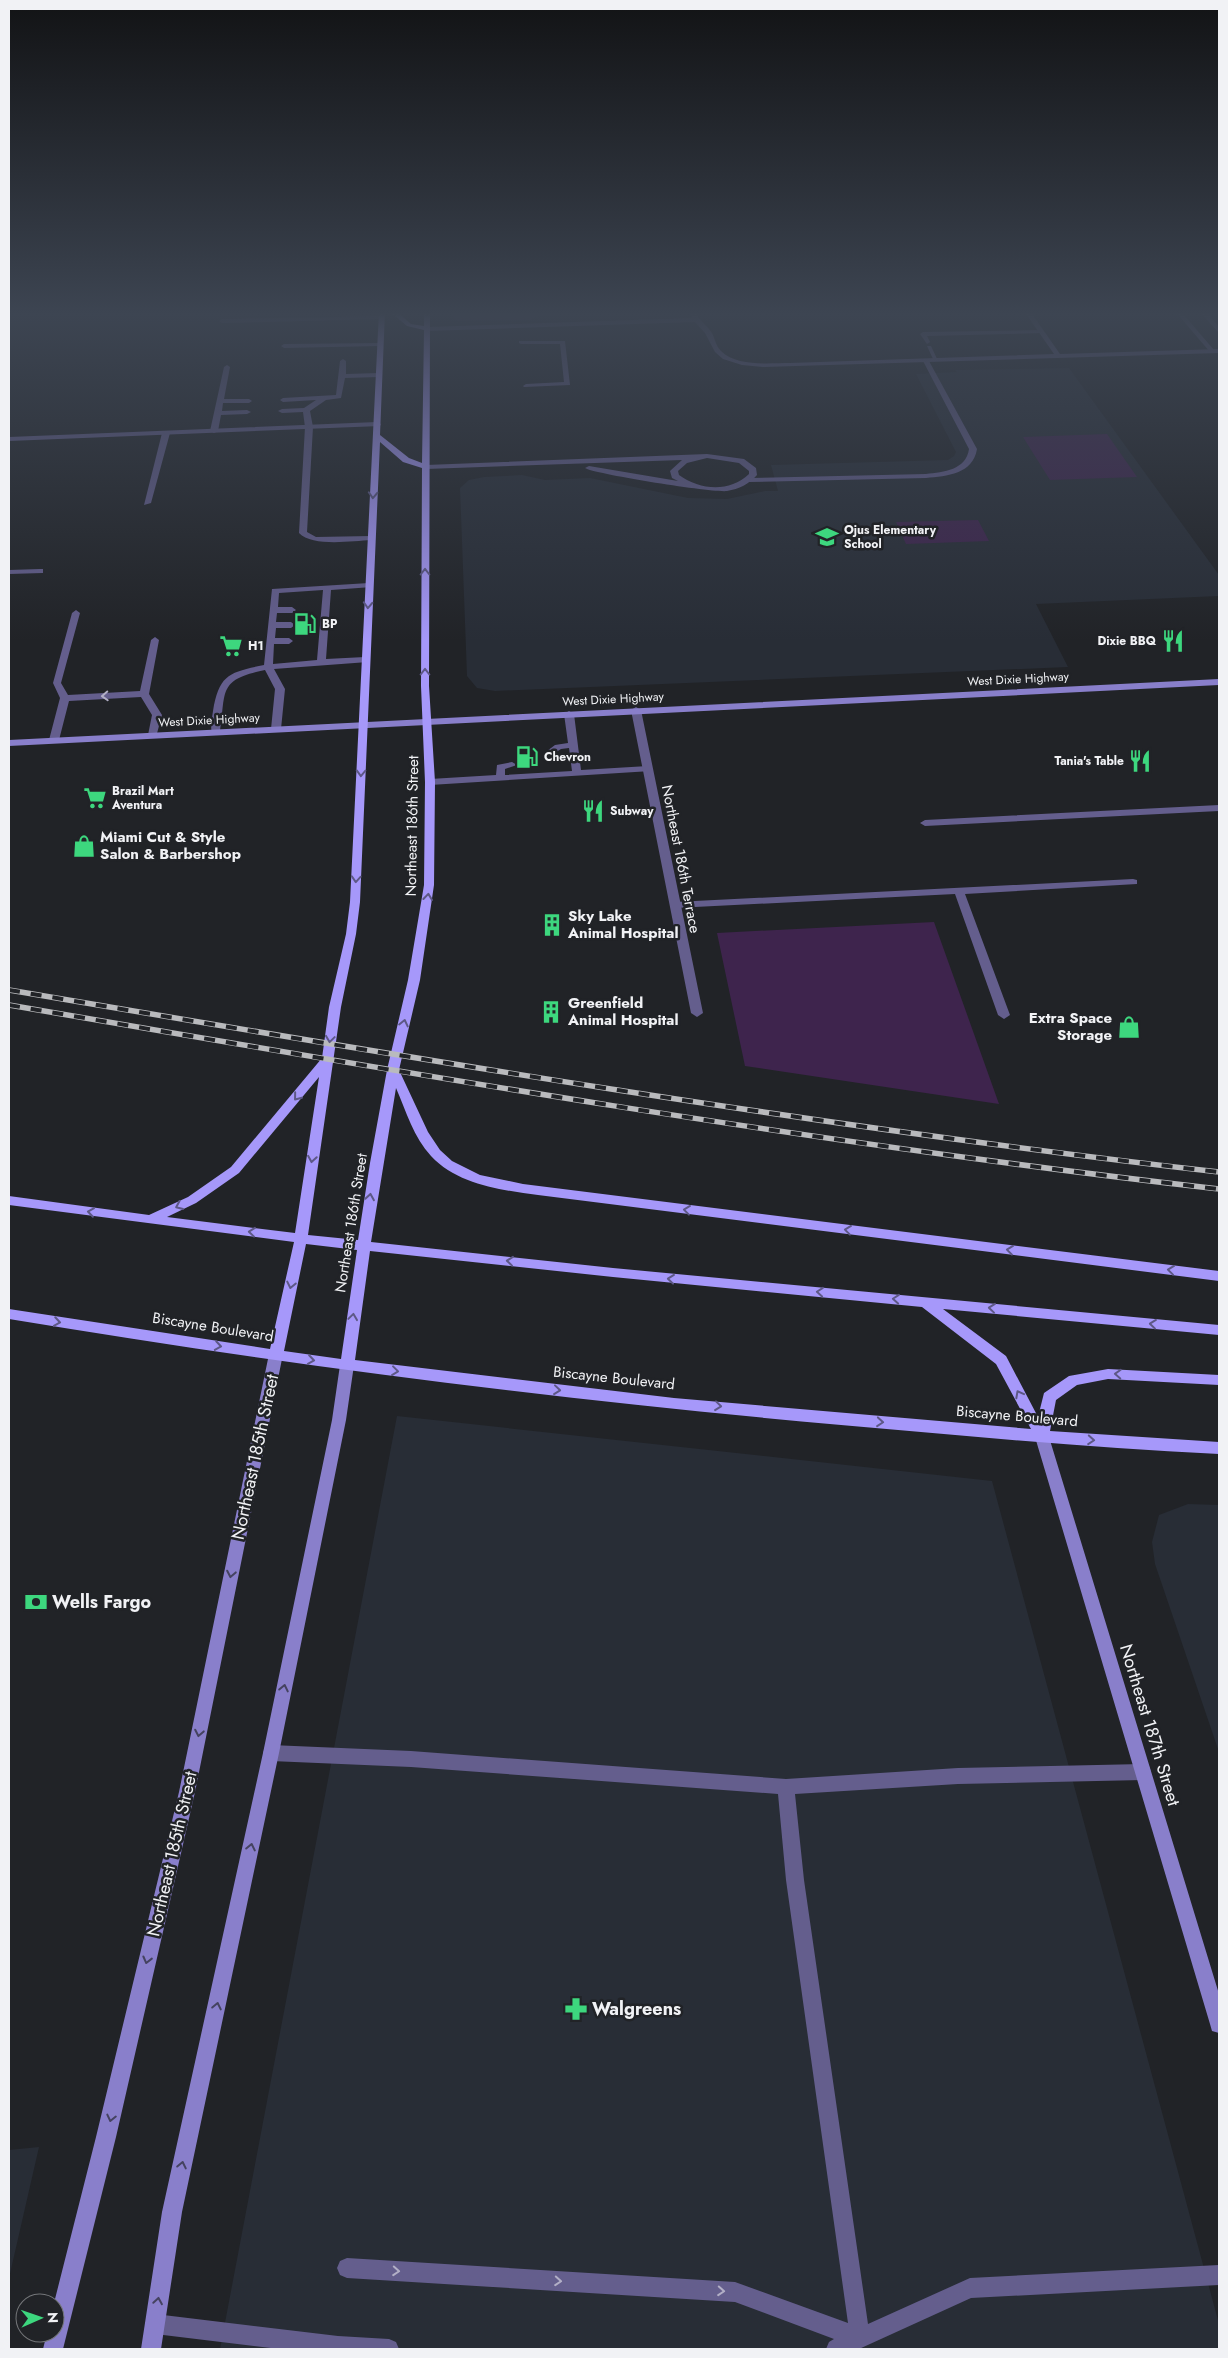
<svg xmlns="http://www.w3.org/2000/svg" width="1228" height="2358" viewBox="0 0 1228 2358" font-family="Jost,sans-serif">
<rect width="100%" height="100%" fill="#212327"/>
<!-- built -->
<path fill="#282d36" d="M1069,368L1219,575V596L1036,604L1068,667L495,691L477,688L467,676L460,488L469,480L484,477L522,475L545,480L590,478L688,498L727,499L765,491H778L771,465L948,460L954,456L956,452L916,374L957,372L955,370Z
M397,1416L992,1481L1219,2324V2349H220Z
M1188,1504L1219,1505V1752L1155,1564L1152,1542L1159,1515Z
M39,2147L9,2278V2150Z"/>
<!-- green -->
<path fill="#3e244d" d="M452,311H662L540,315L530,320L458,321L454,320Z
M1107,434L1137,477L1050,480L1023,437Z
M978,520L989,541L906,544L896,522Z
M934,922L999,1104L745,1066L717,933Z"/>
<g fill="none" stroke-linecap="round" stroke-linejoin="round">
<!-- lane -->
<path fill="#645e8d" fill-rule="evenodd" d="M1171,311H1179L1184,315L1214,350V352H1210L1180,317Z
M1199,311H1206L1219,327V333Z
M384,316L382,319L222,323L219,321L222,319Z
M1041,330L1043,333L927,336L930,342L927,344L920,334L923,332Z
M519,341H565L570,385L524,387L523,386L526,384L564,382L560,344H521L519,343Z
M382,343V345L380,346L284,348L281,346L284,344Z
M927,346H931L938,361H934Z
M343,359L346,361V374L379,373L382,375L379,377L345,378L341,398L326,400L310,411L313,427L307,532L316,537L371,536L375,538L371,540C352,541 312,547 299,533L305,427L303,412L282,413L278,411L282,409L304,408L316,400L283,402L280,400L283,398L336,395L340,361Z
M926,359L929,361L977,449C973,474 947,476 926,478L749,482L745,480L749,478L926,474C944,472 966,470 969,449L923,361Z
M227,365L230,367L224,399H249L252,401L249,403H223L222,411L247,410L251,412L247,414L221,415L218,431L214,433L210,431L224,367Z
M166,431L170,433L151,503L144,505L162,433Z
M40,569H43V573L9,574V570Z
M369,583L373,585L372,587L331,590L326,659L365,657L369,660L368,662L274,669L285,689L281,729L276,732L271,729L275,689L265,670C218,680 226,690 220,732L218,734H212C210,727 212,718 213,711C219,674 230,672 264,665L272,589ZM323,590L317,660L273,664L274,644H289L293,641L289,638H275L276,628H291L295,625L291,622H276L277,613H292L296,610L292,607H278L279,593Z
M76,610L80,613L61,683L68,695L140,691L151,640L155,637L159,640L149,694L162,715L156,737L153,738L148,735L152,715L141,697L69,701L59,740L54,743L49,740L60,698L53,683L72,613Z
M569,711L574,714L581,770L648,766L651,767V771L430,785L425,782L430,779L496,775L497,765L512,762L517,765L505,769V775L572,771L569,748L561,749L548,757L543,754L555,745L568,743L564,714Z
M1219,805V811L925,826L920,823L925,820Z
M1133,879L1137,880V884L965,894L1010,1015L1004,1019L998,1015L955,894L675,908L670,905L675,902Z
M271,1745L411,1751L786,1779L958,1768L1143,1764L1149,1766L1151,1772L1149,1778L1143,1780L958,1784L795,1794L804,1880L868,2324L970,2278L1219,2265V2285L971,2298L859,2349H826L829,2342L834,2339L735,2302L347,2278L340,2275L337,2268L340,2261L347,2258L735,2282L848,2323L786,1880L778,1794L411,1767L271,1761L265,1759L263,1753L265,1747Z
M155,2314L338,2336L389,2339L396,2342L399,2349H279L155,2334L148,2331L145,2324L148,2317Z"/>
<!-- street -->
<path fill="#645e8d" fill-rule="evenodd" d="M689,311H695C699,321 707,325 712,333C715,339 716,346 721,351C737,367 769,363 790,363L1054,354L1024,311H1030L1060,354L1219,349V353L763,367L742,365L723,359L715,352L705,333L695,322L427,331L424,329L427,327L692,318Z
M377,422L381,424L380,426L9,441V437Z
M707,454L744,459L756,468L757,475C749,484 739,489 727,491C714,493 594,474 585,468L589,466L678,481L672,478L670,471L682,460L426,469L422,467L426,465ZM707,458L739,463L749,471V474C729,493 700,490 679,475L678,471L687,463Z
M636,707L641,710L703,1013L697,1017L691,1013L631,710Z"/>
<!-- secondary -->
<path fill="#897fcb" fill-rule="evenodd" d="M1219,679V685L9,746V740Z
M276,1349L281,1350L283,1354L195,1792L116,2137L63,2349H43L47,2333H55L54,2303L96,2137L179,1792L269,1354L271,1350Z
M347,1360L352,1361L354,1365L346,1420L279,1753L182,2212L161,2349H141L162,2212L263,1753L332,1420L340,1365L342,1361Z
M1042,1431L1047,1433L1049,1437L1219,1994V2033L1212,2031L1210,2024L1035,1437L1037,1433Z"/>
<!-- primary -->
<path fill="#a698fa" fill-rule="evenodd" d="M379,311H385L380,435L409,458L422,463L424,330L407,326L389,311H396L411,324L424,326V311H430L429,686L435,782L434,885L420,980L399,1070L428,1132L440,1150L452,1161L480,1175L523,1184L1219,1271V1281L538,1195C502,1190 458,1185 431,1156C414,1138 406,1111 396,1088L371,1242L613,1268L1219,1325V1335L943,1309L1006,1356L1038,1417L1044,1393L1069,1376L1108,1369L1219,1375V1385L1108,1379L1077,1385L1056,1400L1050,1431L1219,1442V1454C1093,1448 967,1436 841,1425C562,1400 285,1365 9,1319V1309L270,1349L294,1242L9,1205V1196L149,1215L188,1197L231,1167L322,1058L329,1007L346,934L350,902ZM380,442L403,462L422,468L421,686L425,782L424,885L408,980L387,1070L370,1163L358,1240L308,1235L341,1007L356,934L360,902ZM319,1077L295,1233L167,1217L196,1203L239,1173ZM306,1244L357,1250L341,1359L284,1351ZM370,1251L613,1277L922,1307L996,1364L1031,1429L674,1398L355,1360Z"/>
<defs>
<path id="rail" d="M9,990C411,1058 813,1126 1219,1172
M9,1005C411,1074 813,1143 1219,1189"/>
</defs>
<!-- rail casing -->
<use href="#rail" stroke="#b9babd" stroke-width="5.5"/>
<!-- rail -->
<use href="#rail" stroke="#212327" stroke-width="4" stroke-dasharray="11" stroke-linecap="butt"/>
</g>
<!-- one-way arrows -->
<defs><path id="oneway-chevron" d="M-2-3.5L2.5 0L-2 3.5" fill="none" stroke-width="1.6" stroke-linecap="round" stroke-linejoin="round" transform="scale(1.25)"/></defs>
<g stroke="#5d5886">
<use href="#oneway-chevron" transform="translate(373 495) rotate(93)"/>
<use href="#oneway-chevron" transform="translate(425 572) rotate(-90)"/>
<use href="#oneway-chevron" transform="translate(368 605) rotate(93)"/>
<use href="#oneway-chevron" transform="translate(425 672) rotate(-90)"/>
<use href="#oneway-chevron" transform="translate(361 773) rotate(92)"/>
<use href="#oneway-chevron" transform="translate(356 879) rotate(94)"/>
<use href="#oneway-chevron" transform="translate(428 897) rotate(-84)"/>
<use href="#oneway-chevron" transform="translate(404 1023) rotate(-77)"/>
<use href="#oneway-chevron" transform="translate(330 1039) rotate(98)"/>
<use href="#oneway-chevron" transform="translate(297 1097) rotate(129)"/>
<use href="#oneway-chevron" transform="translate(312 1159) rotate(99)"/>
<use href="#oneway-chevron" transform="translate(370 1197) rotate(-81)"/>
<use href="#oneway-chevron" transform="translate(179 1206) rotate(156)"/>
<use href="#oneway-chevron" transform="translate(687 1210) rotate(-173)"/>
<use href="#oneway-chevron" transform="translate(91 1212) rotate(-172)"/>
<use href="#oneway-chevron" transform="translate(848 1230) rotate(-173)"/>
<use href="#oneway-chevron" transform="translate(252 1232) rotate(-174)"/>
<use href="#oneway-chevron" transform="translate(1010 1250) rotate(-173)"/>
<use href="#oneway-chevron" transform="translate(510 1261) rotate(-174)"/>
<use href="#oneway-chevron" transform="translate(1171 1270) rotate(-173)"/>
<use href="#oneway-chevron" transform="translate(671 1279) rotate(-174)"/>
<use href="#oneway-chevron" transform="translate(291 1285) rotate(102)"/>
<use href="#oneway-chevron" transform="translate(820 1292) rotate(-175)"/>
<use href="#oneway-chevron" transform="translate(896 1299) rotate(-175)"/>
<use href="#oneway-chevron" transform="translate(992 1308) rotate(-174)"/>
<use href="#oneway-chevron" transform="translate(353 1317) rotate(-82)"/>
<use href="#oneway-chevron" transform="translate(57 1322) rotate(9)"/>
<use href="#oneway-chevron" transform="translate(1153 1324) rotate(-174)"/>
<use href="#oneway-chevron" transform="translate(218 1346) rotate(9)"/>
<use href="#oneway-chevron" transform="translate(311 1360) rotate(8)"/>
<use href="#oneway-chevron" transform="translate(395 1371) rotate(7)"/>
<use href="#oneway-chevron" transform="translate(1118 1374) rotate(-177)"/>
<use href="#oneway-chevron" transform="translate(557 1390) rotate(6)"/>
<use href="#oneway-chevron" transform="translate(1019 1394) rotate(-118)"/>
<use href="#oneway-chevron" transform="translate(718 1406) rotate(6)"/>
<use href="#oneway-chevron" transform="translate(880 1422) rotate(5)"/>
<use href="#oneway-chevron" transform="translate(1091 1440) rotate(4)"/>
</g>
<g stroke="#b2afc6">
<use href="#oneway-chevron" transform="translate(105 696) rotate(177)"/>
<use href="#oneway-chevron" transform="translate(396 2271) rotate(4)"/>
<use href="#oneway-chevron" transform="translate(558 2281) rotate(4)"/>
<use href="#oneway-chevron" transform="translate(721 2291) rotate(4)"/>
</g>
<g stroke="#454360">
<use href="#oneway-chevron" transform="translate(231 1574) rotate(101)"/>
<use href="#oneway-chevron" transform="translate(284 1688) rotate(-78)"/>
<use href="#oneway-chevron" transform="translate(199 1733) rotate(101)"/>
<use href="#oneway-chevron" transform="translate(251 1847) rotate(-78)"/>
<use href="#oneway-chevron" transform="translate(147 1960) rotate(104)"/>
<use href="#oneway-chevron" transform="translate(217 2006) rotate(-78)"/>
<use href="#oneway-chevron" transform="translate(111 2118) rotate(103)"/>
<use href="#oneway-chevron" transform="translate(182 2165) rotate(-78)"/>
<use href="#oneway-chevron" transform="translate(158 2301) rotate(-81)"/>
</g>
<!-- sky -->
<linearGradient id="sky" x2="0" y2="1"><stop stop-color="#121315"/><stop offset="0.49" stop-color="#3d4552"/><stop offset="1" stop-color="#3d4552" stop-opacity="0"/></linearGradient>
<rect width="1228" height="641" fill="url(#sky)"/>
<!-- icons -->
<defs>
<symbol id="school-bare" viewBox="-9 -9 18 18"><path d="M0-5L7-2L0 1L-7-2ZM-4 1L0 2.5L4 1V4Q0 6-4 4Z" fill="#3dd77e" stroke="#212327" stroke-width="2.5" paint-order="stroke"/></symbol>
<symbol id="fuel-bare" viewBox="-9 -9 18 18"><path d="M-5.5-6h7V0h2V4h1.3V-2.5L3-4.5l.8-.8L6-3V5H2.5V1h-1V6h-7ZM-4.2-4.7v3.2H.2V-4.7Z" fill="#3dd77e" stroke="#212327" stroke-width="2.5" paint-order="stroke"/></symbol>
<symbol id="restaurant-bare" viewBox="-9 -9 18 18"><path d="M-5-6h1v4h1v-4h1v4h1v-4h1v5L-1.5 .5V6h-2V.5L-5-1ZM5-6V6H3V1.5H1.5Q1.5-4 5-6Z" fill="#3dd77e" stroke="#212327" stroke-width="2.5" paint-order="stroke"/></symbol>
<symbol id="supermarket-bare" viewBox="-9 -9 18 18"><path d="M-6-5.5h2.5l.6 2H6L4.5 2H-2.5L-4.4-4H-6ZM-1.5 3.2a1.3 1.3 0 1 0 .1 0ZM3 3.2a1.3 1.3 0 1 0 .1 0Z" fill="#3dd77e" stroke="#212327" stroke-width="2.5" paint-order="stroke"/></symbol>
<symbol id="shop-bare" viewBox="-9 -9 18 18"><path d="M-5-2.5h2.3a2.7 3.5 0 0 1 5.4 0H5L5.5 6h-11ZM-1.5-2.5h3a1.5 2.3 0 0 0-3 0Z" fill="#3dd77e" stroke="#212327" stroke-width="2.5" paint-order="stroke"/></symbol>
<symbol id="building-bare" viewBox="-9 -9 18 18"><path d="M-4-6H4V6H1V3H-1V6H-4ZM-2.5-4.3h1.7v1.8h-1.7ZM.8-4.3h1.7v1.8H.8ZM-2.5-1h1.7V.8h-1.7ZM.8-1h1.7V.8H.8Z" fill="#3dd77e" stroke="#212327" stroke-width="2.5" paint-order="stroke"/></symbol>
<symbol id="bank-bare" viewBox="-9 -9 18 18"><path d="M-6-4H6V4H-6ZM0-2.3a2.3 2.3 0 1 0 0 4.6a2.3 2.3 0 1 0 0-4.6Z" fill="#3dd77e" stroke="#212327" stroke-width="2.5" paint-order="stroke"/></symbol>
<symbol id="pharmacy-bare" viewBox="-9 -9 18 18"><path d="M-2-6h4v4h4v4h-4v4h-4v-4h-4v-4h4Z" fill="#3dd77e" stroke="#212327" stroke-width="2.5" paint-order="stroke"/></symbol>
</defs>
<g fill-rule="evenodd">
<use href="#school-bare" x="811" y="521" width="32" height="32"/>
<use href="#fuel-bare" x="289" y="608" width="32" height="32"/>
<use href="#restaurant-bare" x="1157" y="625" width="32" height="32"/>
<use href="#supermarket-bare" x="215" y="630" width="32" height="32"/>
<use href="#fuel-bare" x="511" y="741" width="32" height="32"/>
<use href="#restaurant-bare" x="1124" y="745" width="32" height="32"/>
<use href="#supermarket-bare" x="79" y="782" width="32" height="32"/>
<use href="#restaurant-bare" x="577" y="795" width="32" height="32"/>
<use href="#shop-bare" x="68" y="830" width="32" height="32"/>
<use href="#building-bare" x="536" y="909" width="32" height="32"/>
<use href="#building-bare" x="535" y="996" width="32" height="32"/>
<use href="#shop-bare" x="1113" y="1011" width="32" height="32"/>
<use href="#bank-bare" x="20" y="1586" width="32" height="32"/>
<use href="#pharmacy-bare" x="560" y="1993" width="32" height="32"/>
</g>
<g text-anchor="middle" stroke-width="5" stroke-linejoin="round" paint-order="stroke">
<!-- far-poi labels -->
<g font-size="12" font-weight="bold" fill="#f1f2f5" stroke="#212327" text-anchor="start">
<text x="844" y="534">Ojus Elementary<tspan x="844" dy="14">School</tspan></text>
<text x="322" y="628">BP</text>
<text x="1156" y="645" text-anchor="end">Dixie BBQ</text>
<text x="248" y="650">H1</text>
<text x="544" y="761">Chevron</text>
<text x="1124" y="765" text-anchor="end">Tania's Table</text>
<text x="112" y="795">Brazil Mart<tspan x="112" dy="14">Aventura</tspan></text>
<text x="610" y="815">Subway</text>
</g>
<!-- far-street labels -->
<g font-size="12" fill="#f1f2f5" stroke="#212327">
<text transform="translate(1018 679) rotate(-3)" y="4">West Dixie Highway</text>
<text transform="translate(613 699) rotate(-3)" y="4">West Dixie Highway</text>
<text transform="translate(209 720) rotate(-3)" y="4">West Dixie Highway</text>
</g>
<!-- street labels -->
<g font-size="15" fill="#f1f2f5" stroke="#212327">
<text transform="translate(412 826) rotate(-89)" y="5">Northeast 186th Street</text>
<text transform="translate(681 859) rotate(79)" y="5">Northeast 186th Terrace</text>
<text transform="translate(351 1223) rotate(-81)" y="5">Northeast 186th Street</text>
<text transform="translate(213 1327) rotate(9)" y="5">Biscayne Boulevard</text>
<text transform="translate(614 1378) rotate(6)" y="5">Biscayne Boulevard</text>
<text transform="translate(1017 1416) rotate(5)" y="5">Biscayne Boulevard</text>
</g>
<!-- poi labels -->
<g font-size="15" font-weight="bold" fill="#f1f2f5" stroke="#212327" text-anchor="start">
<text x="100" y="842">Miami Cut &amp; Style<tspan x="100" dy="17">Salon &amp; Barbershop</tspan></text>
<text x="568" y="921">Sky Lake<tspan x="568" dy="17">Animal Hospital</tspan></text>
<text x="568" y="1008">Greenfield<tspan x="568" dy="17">Animal Hospital</tspan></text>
<text x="1112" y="1023" text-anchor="end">Extra Space<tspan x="1112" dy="17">Storage</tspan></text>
</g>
<!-- near-street labels -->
<g font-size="18" fill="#f1f2f5" stroke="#212327">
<text transform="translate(255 1457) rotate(-78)" y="6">Northeast 185th Street</text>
<text transform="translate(1150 1725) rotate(73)" y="6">Northeast 187th Street</text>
<text transform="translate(172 1854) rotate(-77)" y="6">Northeast 185th Street</text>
</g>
<!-- near-poi labels -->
<g font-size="18" font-weight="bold" fill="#f1f2f5" stroke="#212327" text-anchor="start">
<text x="52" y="1608">Wells Fargo</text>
<text x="592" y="2015">Walgreens</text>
</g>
</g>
<!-- border -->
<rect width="1228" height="2358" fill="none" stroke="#f1f2f5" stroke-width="20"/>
<!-- north arrow -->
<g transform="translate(40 2318) rotate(88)"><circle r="24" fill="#212327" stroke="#747679"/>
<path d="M0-4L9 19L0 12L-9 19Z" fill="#3dd77e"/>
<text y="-8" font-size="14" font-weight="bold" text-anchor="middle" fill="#f1f2f5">N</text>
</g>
</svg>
